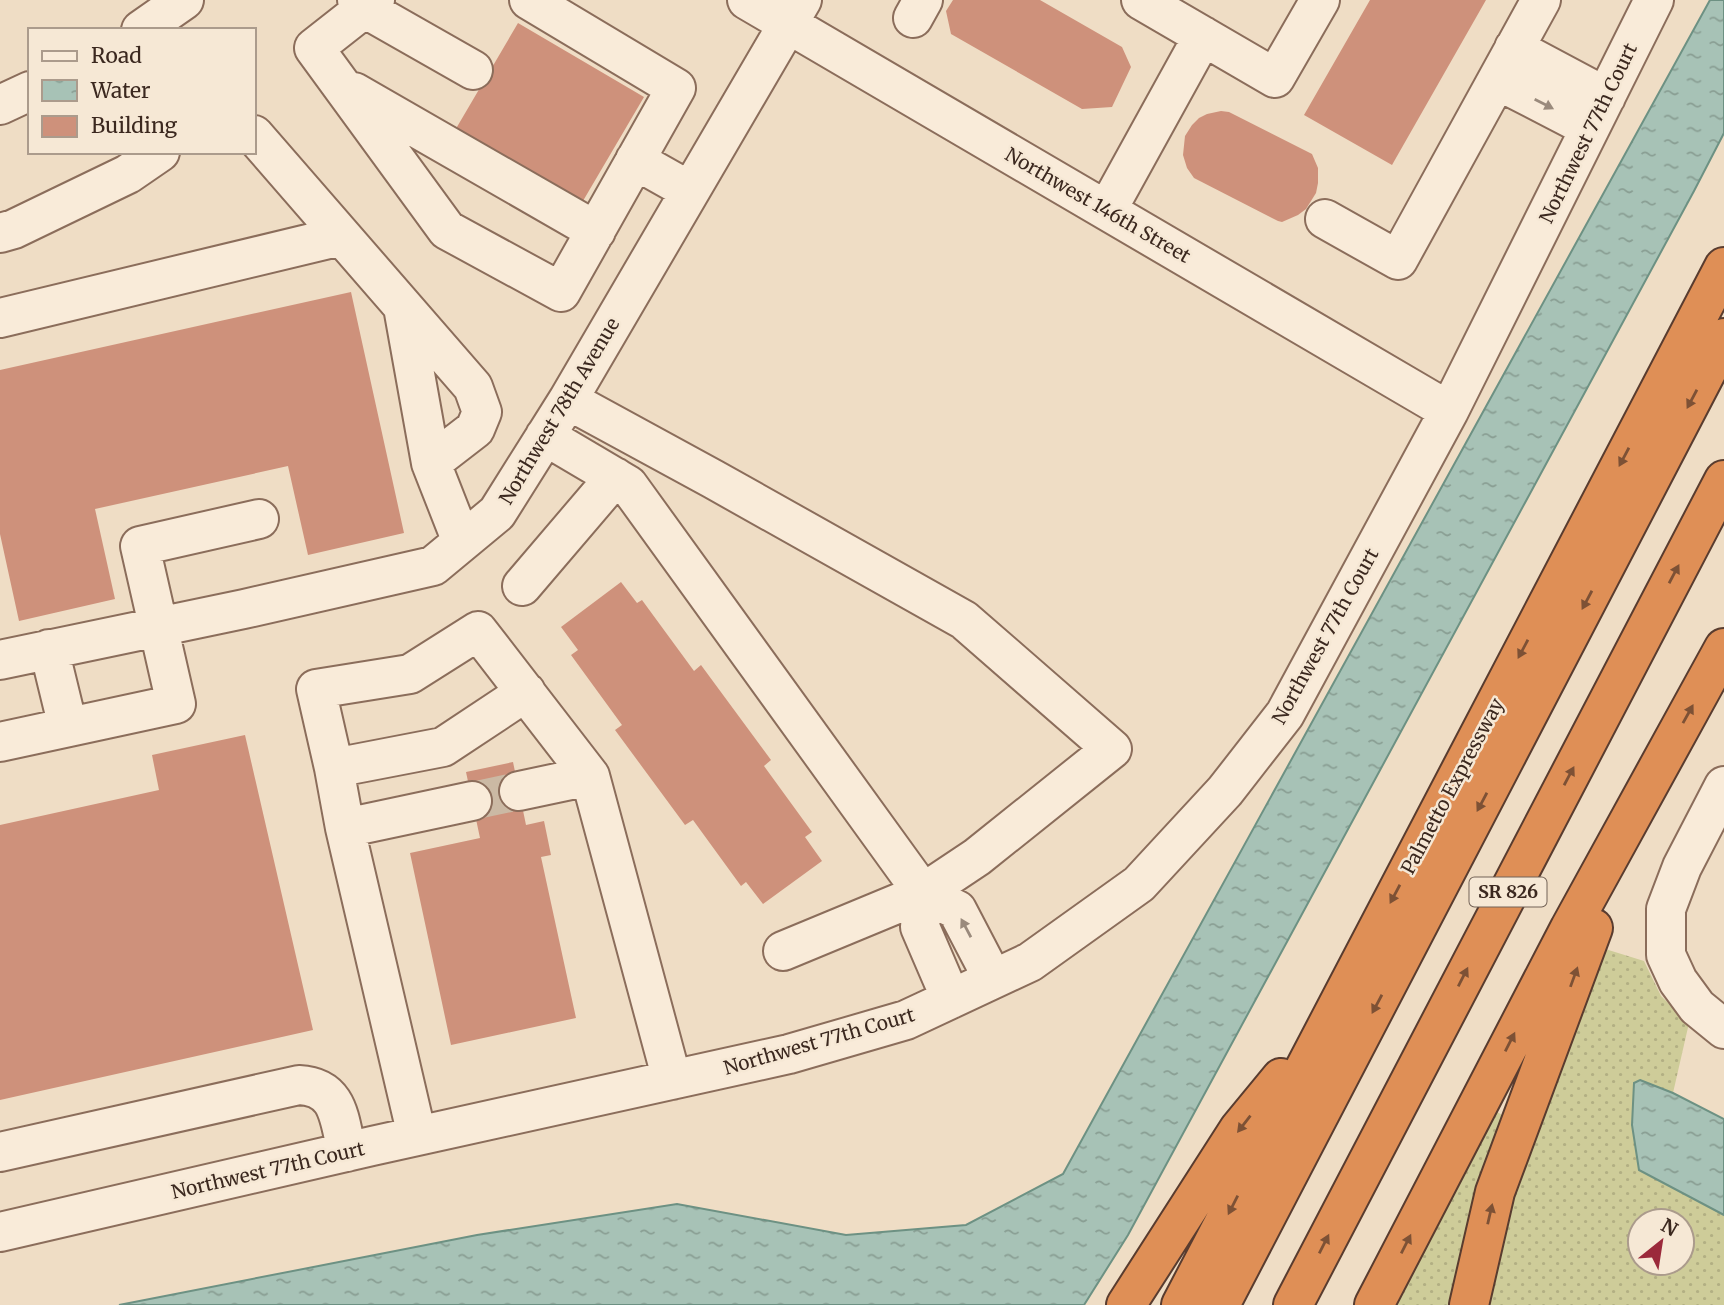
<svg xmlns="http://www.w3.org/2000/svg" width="1724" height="1305" viewBox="0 0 1724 1305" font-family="Merriweather,serif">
<defs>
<pattern id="grass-dots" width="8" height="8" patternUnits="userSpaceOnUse" patternTransform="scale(1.75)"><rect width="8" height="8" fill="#cecc99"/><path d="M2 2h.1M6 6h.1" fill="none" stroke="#b2af83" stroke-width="1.8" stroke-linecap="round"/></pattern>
<pattern id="water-ripples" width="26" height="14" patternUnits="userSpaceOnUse" patternTransform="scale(1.75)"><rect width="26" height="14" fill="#a7c2b6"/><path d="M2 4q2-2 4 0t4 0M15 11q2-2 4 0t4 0" fill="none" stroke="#899e93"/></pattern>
</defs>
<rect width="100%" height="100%" fill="#efddc5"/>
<!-- grass -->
<path fill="url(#grass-dots)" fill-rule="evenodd" d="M1602,948L1644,961L1661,996L1689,1023L1673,1093L1640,1080L1639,1170L1724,1215V1305H1486L1505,1224L1532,1132ZM1640,1221H1682V1263H1640Z
M1493,1109L1508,1119L1456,1305H1389Z"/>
<!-- water -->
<path fill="url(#water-ripples)" stroke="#6d9183" stroke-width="2" d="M1710,0H1724V133L1694,191L1128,1235L1084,1305H119L477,1235L677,1204L846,1235L966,1225L1063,1174Z
M1640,1080L1673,1093L1724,1119V1215L1639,1170L1632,1125L1634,1083Z"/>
<!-- building -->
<path fill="#ce917b" d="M953,0H1040L1122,47L1131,67L1112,107L1082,109L951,34L946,11Z
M1370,0H1486L1392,165L1304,115Z
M518,23L644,97L580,206L454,132Z
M1221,111L1229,112L1312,154L1318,168V183L1316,193L1306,209L1298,215L1282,222L1278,221L1194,178L1187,168L1183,155L1185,136L1192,125L1199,118L1207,114Z
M351,292L404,533L308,555L288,466L95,509L115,599L19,621L0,534V370Z
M621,582L637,603L642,600L694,671L701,665L771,760L764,766L812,832L805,837L822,861L763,904L746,882L741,886L693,820L685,825L615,730L622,725L571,655L578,650L561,627Z
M245,735L313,1030L0,1100V825L159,790L152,755Z
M513,762L526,825L544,821L551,855L541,857L576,1018L451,1045L410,853L480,838L466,772Z"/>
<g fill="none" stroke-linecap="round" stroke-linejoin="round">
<!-- minor-tunnel -->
<path stroke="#cbb9a4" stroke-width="38" stroke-dasharray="38 19" stroke-linecap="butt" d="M472,801L519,791"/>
<defs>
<path id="minor" d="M357,0L364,8L473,70
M375,0L314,48L447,230L561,292L676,88L529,0
M747,0L1449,411
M1141,0L1275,78L1320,0
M913,18L923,0
M141,30L184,0
M1514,48L1606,97
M1497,80L1590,128
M354,92L596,231
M0,105L30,91
M254,135L473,387L482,412L475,429L431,463L403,307
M635,160L690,191
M1107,210L1203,36
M1325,219L1398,260L1541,0
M0,233L14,229L128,174L160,152
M0,318L341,236
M545,436L628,485L923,893L977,857L1112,749L964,620L713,479L568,400
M431,463L462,542
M522,586L615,477
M49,649L68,727
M0,660L244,609L433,566L497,513L568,400L802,0
M0,742L176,704L140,546L259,519
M334,768L443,747L526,692
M1724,786L1682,867L1666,909V955L1678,981L1697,1007L1724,1029
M519,791L590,776
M345,828L472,801
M923,893L920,927L951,999
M783,951L923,893L957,910L993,979
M417,1136L345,828L334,768L316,689L410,674L478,631L590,776L672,1080
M0,1152L299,1085C340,1087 339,1120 347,1152
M0,1232L372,1146L789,1054L906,1020L1030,962L1139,884L1225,791L1285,714L1449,411L1654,0"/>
<path id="highway" d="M1126,1305L1239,1129L1281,1078
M1181,1305L1724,267
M1220,1305L1724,338
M1293,1305L1724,480
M1374,1305L1570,928L1724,648
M1469,1305L1495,1192L1593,928"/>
</defs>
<!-- minor casing -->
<use href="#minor" stroke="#8b6d5b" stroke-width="42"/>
<!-- highway casing -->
<use href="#highway" stroke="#593c2f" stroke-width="42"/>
<!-- minor -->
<use href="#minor" stroke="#f9ebd9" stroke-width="38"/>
<!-- highway -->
<use href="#highway" stroke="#df8f56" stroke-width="38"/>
</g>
<!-- one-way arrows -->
<defs><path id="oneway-solid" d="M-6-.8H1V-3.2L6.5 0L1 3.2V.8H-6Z" transform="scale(1.75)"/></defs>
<g fill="#9a8a7c">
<use href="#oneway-solid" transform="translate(1544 104) rotate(27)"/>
<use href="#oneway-solid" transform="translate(966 928) rotate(-118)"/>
</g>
<g fill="#7d5135">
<use href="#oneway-solid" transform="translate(1692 399) rotate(118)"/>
<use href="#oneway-solid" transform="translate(1624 457) rotate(118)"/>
<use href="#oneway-solid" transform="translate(1674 574) rotate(-62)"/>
<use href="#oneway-solid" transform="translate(1587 600) rotate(118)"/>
<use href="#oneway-solid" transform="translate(1523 649) rotate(118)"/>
<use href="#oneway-solid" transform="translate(1688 714) rotate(-61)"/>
<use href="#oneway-solid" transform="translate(1569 776) rotate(-62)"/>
<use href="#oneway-solid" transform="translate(1482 802) rotate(118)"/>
<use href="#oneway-solid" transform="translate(1395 894) rotate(118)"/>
<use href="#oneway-solid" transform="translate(1463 977) rotate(-63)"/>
<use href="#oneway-solid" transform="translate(1574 977) rotate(-70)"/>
<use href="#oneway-solid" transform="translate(1377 1004) rotate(118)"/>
<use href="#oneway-solid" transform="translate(1510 1042) rotate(-63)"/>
<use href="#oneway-solid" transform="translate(1244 1124) rotate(128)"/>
<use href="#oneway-solid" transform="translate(1233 1205) rotate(117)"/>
<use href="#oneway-solid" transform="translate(1490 1214) rotate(-77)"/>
<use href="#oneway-solid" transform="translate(1324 1244) rotate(-63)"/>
<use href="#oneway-solid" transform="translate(1406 1244) rotate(-63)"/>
</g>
<g text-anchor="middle" stroke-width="5" stroke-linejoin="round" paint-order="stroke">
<!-- shield labels -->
<rect fill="#f6e8d5" stroke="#736256" stroke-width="2" x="1469.5" y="877.5" width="77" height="29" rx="5"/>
<g font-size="18" font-weight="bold" fill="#3b281f">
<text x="1508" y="898">SR 826</text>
</g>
<!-- street labels -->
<g font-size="19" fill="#3b281f" stroke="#f6e8d5">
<text transform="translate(1588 133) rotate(-64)" y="7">Northwest 77th Court</text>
<text transform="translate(1098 205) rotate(30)" y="7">Northwest 146th Street</text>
<text transform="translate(559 411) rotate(-59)" y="7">Northwest 78th Avenue</text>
<text transform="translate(1325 636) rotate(-61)" y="7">Northwest 77th Court</text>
<text transform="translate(1452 786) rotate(-62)" y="7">Palmetto Expressway</text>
<text transform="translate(819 1041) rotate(-16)" y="7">Northwest 77th Court</text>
<text transform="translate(268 1170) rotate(-13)" y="7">Northwest 77th Court</text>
</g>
</g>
<!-- legend -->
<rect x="28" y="28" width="228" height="126" fill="#f6e8d5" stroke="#ab9b8c" stroke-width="2"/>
<rect x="42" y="51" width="35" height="10" fill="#f9ebd9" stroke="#ab9b8c" stroke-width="2"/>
<text x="91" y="63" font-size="21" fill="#3b281f">Road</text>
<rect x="42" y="80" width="35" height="21" fill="url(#water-ripples)" stroke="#ab9b8c" stroke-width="2"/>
<text x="91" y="98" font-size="21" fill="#3b281f">Water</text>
<rect x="42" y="116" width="35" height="21" fill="#ce917b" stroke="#ab9b8c" stroke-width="2"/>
<text x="91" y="133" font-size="21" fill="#3b281f">Building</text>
<!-- north arrow -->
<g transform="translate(1661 1242) rotate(30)"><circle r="33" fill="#f6e8d5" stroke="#ab9b8c" stroke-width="2"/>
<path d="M0-5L12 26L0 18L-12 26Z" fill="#9b2a3b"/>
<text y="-10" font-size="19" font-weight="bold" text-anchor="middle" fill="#3b281f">N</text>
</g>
</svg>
